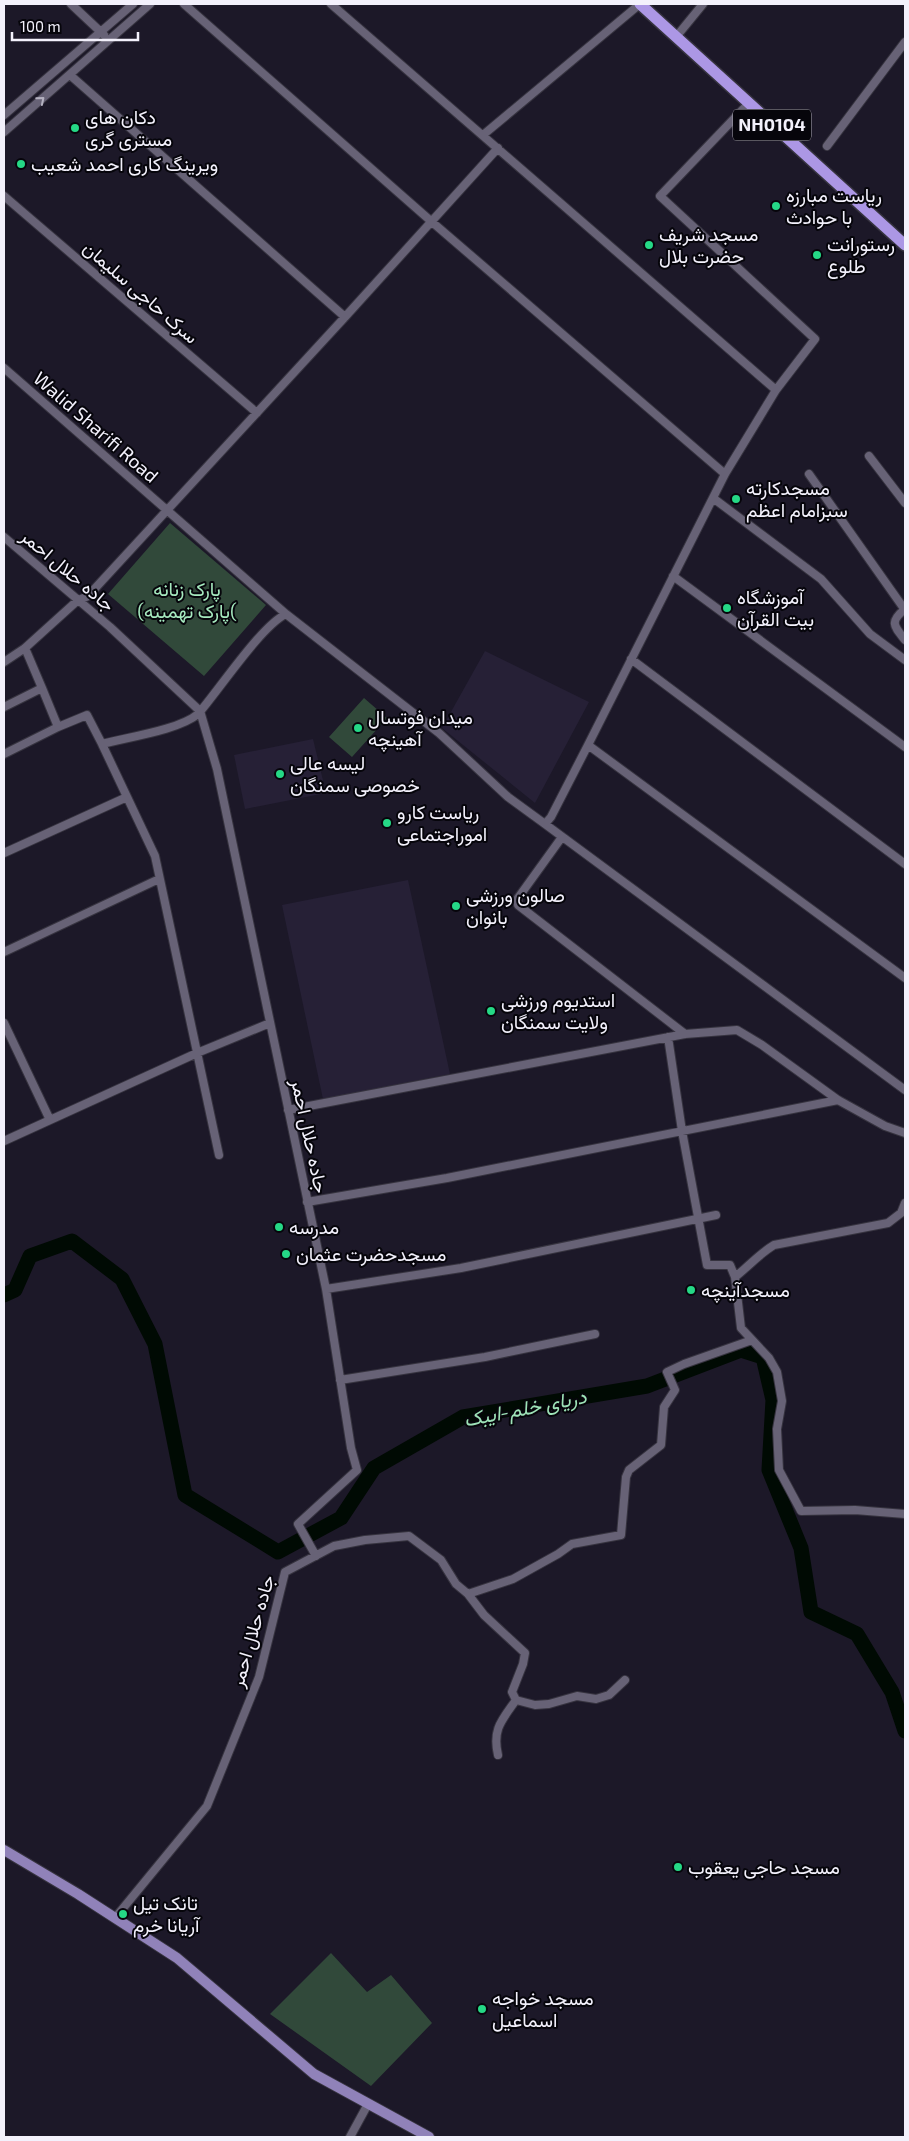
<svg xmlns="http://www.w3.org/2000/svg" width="909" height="2141" viewBox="0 0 909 2141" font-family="'Exo 2',Vazirmatn,sans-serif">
<rect width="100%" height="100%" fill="#1c1828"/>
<!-- built -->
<path fill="#262036" d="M485,651L589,702L535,803L442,728Z
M313,739L326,793L245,809L234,755Z
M408,880L450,1074L323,1099L282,905Z"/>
<!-- green -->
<path fill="#31493a" d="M170,523L266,605L204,676L108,594Z
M364,698L387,718L352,757L329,737Z
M331,1953L367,1992L391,1975L432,2023L371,2086L270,2014Z"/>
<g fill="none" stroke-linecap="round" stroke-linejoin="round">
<!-- river -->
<path stroke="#000a03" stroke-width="15" d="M4,1295L15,1290L30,1256L72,1241L122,1279L155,1344L185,1495L278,1552L341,1518L374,1468L463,1417L647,1386L741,1350L763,1357L773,1400L769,1470L801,1548L811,1612L857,1634L892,1692L905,1731"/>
<defs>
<path id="minor" d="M71,4L104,35
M184,4L432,222L725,474
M331,4L776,390
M676,37L703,4
M70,75L345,317
M4,115L133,4
M4,132L150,4
M483,135L640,4
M827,146L905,42
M4,196L257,413
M4,368L286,614
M869,456L905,503
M809,474L905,610
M713,498L821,579L870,634L905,660
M4,537L110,627L200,711L217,769L326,1289L351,1448L357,1470L298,1524L316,1556
M673,576L905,747
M905,609C889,622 894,626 905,640
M25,648L42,688
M631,659L905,864
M4,662L25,648L77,601L88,596L345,317L498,148
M4,707L42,688L58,727L87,715L102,744C128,737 179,730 198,714C219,690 261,626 286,614L439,733L508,797L545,824L551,817L588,745L905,978
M102,744L155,856L219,1155
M588,745L725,474L776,390L815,339L660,196L749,103
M4,754L58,727
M545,824L905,1090
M562,837L518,898V905L685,1034
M4,853L127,797
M4,952L159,879
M4,1023L50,1120
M668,1037L682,1131L707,1265H730L735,1277L741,1328L769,1358L777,1372L782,1401L777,1429L779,1470L801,1511L855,1510L905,1514
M288,1110L685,1034L737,1030L762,1045L838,1100L885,1126L905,1133
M4,1141L197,1053L270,1023
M307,1202L447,1178L838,1100
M735,1277C749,1266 759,1254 774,1245L888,1223L901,1213L905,1203
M326,1289L461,1268L716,1215
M340,1380L485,1357L595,1334
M468,1594L513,1579L558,1554L572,1544L621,1535L626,1477L629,1470L661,1445L664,1407L675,1390L667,1372L684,1364L752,1340
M516,1700L535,1705L549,1704L577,1696L596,1699L609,1695L625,1680
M115,1918L207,1806L259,1677L285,1572L334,1546L365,1540L409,1536L441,1560L456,1584L468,1594L484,1615L525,1653L523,1664L512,1692L516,1700C502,1720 492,1729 498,1755
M350,2137L368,2104"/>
<path id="major" d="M4,1850L78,1894L177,1958L314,2074L429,2137"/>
<path id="highway" d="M640,4L905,245"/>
</defs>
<!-- minor casing -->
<use href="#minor" stroke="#36333f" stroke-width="10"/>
<!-- major casing -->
<use href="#major" stroke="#36333f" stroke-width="12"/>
<!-- highway casing -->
<use href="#highway" stroke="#36333f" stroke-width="14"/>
<!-- minor -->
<use href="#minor" stroke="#676276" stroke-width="8"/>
<!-- major -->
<use href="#major" stroke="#9082b9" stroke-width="10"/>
<!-- highway -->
<use href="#highway" stroke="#ac97e5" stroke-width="11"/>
</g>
<!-- one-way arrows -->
<defs><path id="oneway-chevron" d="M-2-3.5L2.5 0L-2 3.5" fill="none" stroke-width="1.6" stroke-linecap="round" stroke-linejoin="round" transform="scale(1.25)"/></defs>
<use stroke="#b4b1c0" href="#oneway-chevron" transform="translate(41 100) rotate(-40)"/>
<!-- markers -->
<g fill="#25d886" stroke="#06050b" stroke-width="2">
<circle cx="75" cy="128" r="5"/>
<circle cx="21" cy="164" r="5"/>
<circle cx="776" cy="206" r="5"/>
<circle cx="649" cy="245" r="5"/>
<circle cx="817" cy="255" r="5"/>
<circle cx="736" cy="499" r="5"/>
<circle cx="727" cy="608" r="5"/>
<circle cx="358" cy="728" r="5"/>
<circle cx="280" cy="774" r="5"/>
<circle cx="387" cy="823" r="5"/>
<circle cx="456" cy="906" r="5"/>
<circle cx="491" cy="1011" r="5"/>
<circle cx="279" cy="1227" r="5"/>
<circle cx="286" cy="1254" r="5"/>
<circle cx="691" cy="1290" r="5"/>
<circle cx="678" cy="1867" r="5"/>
<circle cx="123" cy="1914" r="5"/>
<circle cx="482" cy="2009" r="5"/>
</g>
<g text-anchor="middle" stroke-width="4" stroke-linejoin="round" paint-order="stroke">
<!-- shield labels -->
<rect fill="#06050b" stroke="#acaab4" stroke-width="1" x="733" y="109.5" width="78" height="31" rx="4"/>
<g font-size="18" font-weight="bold" fill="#f3f1fc">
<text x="772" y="131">NH0104</text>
</g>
<!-- poi labels -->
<g font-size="19" fill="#f3f1fc" stroke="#06050b" text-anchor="start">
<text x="85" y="124">دکان های<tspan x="85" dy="22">مستری گری</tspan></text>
<text x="31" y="171">ویرینگ کاری احمد شعیب</text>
<text x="786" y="202">ریاست مبارزه<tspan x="786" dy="22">با حوادث</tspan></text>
<text x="659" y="241">مسجد شریف<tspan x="659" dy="22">حضرت بلال</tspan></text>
<text x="827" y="251">رستورانت<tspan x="827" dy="22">طلوع</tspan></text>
<text x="746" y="495">مسجدکارته<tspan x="746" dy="22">سبزامام اعظم</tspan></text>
<text x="737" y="604">آموزشگاه<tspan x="737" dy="22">بیت القرآن</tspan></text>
<text x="368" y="724">میدان فوتسال<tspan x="368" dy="22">آهینچه</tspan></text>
<text x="290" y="770">لیسه عالی<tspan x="290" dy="22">خصوصی سمنگان</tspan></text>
<text x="397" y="819">ریاست کارو<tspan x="397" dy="22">اموراجتماعی</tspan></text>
<text x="466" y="902">صالون ورزشی<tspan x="466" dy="22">بانوان</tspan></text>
<text x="501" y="1007">استدیوم ورزشی<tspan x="501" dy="22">ولایت سمنگان</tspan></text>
<text x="289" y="1234">مدرسه</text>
<text x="296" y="1261">مسجدحضرت عثمان</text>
<text x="701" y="1297">مسجدآینچه</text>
<text x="688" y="1874">مسجد حاجی یعقوب</text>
<text x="133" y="1910">تانک تیل<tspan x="133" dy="22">آریانا خرم</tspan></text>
<text x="492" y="2005">مسجد خواجه<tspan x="492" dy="22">اسماعیل</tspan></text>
</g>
<!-- street labels -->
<g font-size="19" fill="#f3f1fc" stroke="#06050b">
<text transform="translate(141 292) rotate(41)" y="7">سرک حاجی سلیمان</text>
<text transform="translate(96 427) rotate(41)" y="7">Walid Sharifi Road</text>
<text transform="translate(68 570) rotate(40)" y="7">جاده حلال احمر</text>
<text transform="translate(310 1136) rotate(78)" y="7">جاده حلال احمر</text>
<text transform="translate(252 1631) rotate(-74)" y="7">جاده حلال احمر</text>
</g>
<!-- park labels -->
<g font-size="19" fill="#a6eabf" stroke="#06050b">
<text x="187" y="596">پارک زنانه<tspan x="187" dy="22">(پارک تهمینه(</tspan></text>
</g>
<!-- water labels -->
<g font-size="20" font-style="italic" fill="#9ee3b8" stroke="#06050b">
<text transform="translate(525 1408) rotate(-11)" y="7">دریای خلم-ایبک</text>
</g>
</g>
<!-- border -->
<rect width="909" height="2141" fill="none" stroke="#f3f1fc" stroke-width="10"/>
<!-- scale -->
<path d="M12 32v8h126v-8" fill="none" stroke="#f3f1fc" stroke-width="2.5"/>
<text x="20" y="32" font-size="15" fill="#f3f1fc" stroke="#06050b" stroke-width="4" paint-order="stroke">100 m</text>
</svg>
